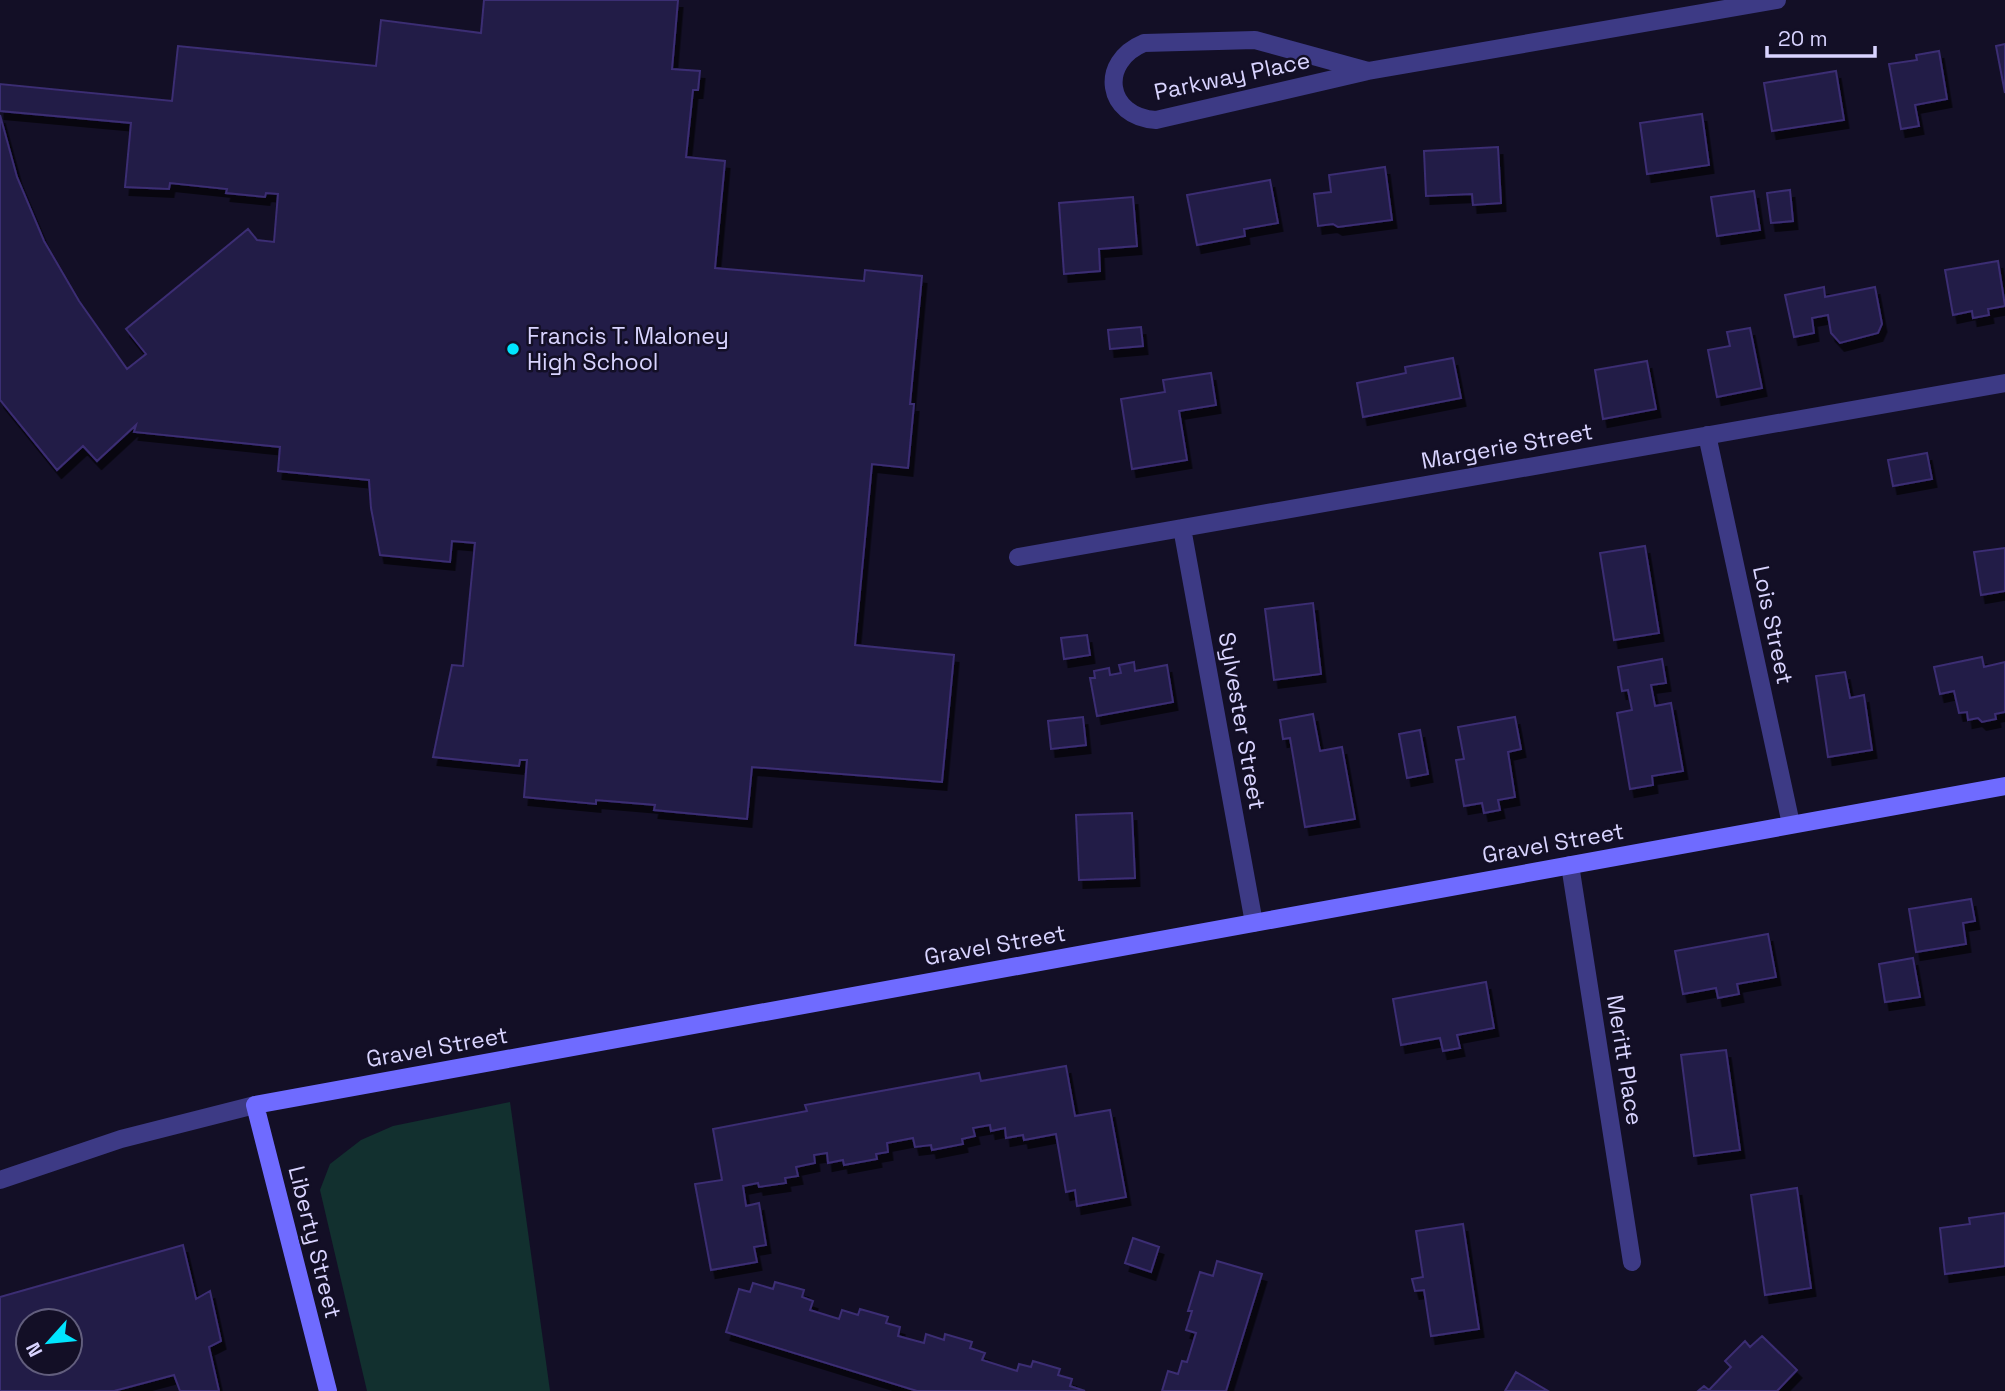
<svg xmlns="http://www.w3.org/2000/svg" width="2005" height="1391" viewBox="0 0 2005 1391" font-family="'Space Grotesk',sans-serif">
<defs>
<filter id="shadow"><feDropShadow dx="4.5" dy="8" stdDeviation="0" flood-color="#0009"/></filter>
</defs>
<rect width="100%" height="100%" fill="#130f26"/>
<!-- green -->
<path fill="#12302f" d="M510,1102L550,1391H367L320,1190L330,1164L361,1140L393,1126Z"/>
<!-- building -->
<path fill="#241b47" stroke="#3b2d73" stroke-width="2" fill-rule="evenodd" filter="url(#shadow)" d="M484,0H678L672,69L700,71L698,90H693L686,157L725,161L715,268L864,281L865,270L922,276L910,404H914L908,468L872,464L855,645L954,655L942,782L752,767L747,819L654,810L655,805L596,800V804L524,797L527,760H520L519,766L433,757L452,665L463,666L475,543L452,541L450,562L380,555L371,508L369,480L278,471L280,447L134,432L136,425L97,461L83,446L57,470L0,400V115L17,177L44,241L79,301L127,369L146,354L126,329L248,229L257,240L274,242L278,194L266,193L265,197L226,193L227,189L170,183L169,189L125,187L131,123L0,111V84L172,101L178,46L376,66L381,20L481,33Z
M2005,44V93L1996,46Z
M1939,51L1947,99L1915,105L1919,126L1901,129L1889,64L1917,60L1916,55Z
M1836,71L1844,120L1772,131L1764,83Z
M1702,114L1709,165L1647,174L1640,123Z
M1498,147L1501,203L1473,205L1472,194L1426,196L1424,151Z
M1385,167L1392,220L1338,227L1333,224L1318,226L1314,194L1331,192L1329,175Z
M1270,180L1278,223L1244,229L1245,236L1197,245L1187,195Z
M1790,190L1793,221L1771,223L1767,193Z
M1754,191L1760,230L1717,236L1711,197Z
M1133,197L1137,246L1099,249L1100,271L1064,274L1059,203Z
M1998,261L2005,306L1988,309L1989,315L1973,318L1972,311L1953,315L1945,270Z
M1824,287L1825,297L1875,287L1882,324L1878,333L1840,343L1831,333L1828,315L1812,318L1814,333L1794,337L1785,295Z
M1141,327L1143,346L1110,349L1108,330Z
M1750,328L1762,388L1717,397L1708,350L1730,346L1727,332Z
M1453,358L1461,398L1363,417L1357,383L1406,373L1405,367Z
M1647,361L1656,409L1603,419L1595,370Z
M1211,373L1216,405L1179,411L1187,460L1132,469L1121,399L1165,392L1163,380Z
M1927,453L1932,479L1893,486L1888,460Z
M1645,546L1659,633L1614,640L1600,553Z
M2005,548V591L1981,595L1974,552Z
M1313,603L1321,674L1274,680L1265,609Z
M1087,635L1090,655L1064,659L1061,638Z
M1982,657L1984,667L2005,662V712L1995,714L1996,719L1982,722L1978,718L1968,720L1967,712L1959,713L1954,691L1940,694L1934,667Z
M1662,659L1666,683L1651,685L1655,706L1671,703L1683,771L1652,776L1653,785L1630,789L1617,713L1632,710L1628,690L1622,691L1618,667Z
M1134,662L1135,671L1167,665L1173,702L1097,716L1090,678H1095L1094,671L1109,668L1110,675L1121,673L1119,665Z
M1845,672L1850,698L1864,695L1872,750L1828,757L1816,676Z
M1313,714L1320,751L1342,747L1355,819L1305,827L1290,738L1283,739L1280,720Z
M1083,717L1086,745L1051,749L1048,721Z
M1515,717L1521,749L1508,752L1515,797L1498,800L1500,810L1484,813L1482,803L1464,806L1456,760L1464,759L1458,727Z
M1420,730L1428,774L1407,778L1399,734Z
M1132,813L1135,878L1079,880L1076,815Z
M1971,899L1975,921L1963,923L1966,944L1916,952L1909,909Z
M1768,934L1776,977L1737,984L1739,994L1718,998L1716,988L1683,994L1675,951Z
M1913,958L1920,997L1885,1002L1879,964Z
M1486,982L1494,1028L1457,1035L1460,1048L1443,1051L1440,1038L1401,1045L1393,999Z
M1726,1050L1740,1150L1694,1156L1681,1055Z
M1066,1066L1075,1116L1110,1110L1126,1197L1077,1206L1075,1190L1066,1192L1056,1134L1024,1140L1023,1135L1006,1138L1005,1128L991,1131L990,1125L973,1128L975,1136L962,1139L963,1144L932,1150L931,1145L915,1147L913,1138L887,1143L888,1152L876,1154L877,1159L844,1165L843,1160L828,1163L827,1153L814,1155L815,1163L796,1167L798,1176L785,1178L786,1183L759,1187L758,1183L743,1186L746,1206L759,1203L766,1245L754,1247L757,1262L711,1270L695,1184L722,1180L713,1129L807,1111L805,1105L979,1073L981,1081Z
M1797,1188L1811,1288L1765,1295L1751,1195Z
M2005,1213V1266L1945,1274L1940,1228L1970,1224L1969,1218Z
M1463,1224L1479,1329L1431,1336L1424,1290L1415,1291L1412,1279L1423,1277L1416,1231Z
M1133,1238L1159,1247L1151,1272L1125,1263Z
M183,1245L196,1299L210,1291L221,1341L209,1347L219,1391H180L174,1375L114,1391H0V1297ZM28,1321H70V1363H28Z
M1217,1261L1262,1274L1226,1391H1162L1168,1371L1178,1374L1182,1361L1187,1362L1196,1333L1186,1330L1192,1311H1188L1200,1272L1213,1276Z
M775,1282L804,1290L802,1297L813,1301L810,1310L839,1319L842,1310L858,1315L860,1309L888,1317L886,1323L900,1327L898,1336L924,1343L926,1334L944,1340L945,1334L972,1342L970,1348L985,1353L982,1360L1017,1371L1019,1364L1031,1367L1033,1361L1060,1369L1058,1375L1072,1379L1070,1386L1085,1391H917L726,1332L739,1289L750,1292L753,1283L773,1289Z
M1762,1336L1797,1370L1777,1391H1698L1704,1386L1709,1390L1731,1367L1725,1361L1745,1341L1750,1347Z
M1516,1372L1548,1391H1505Z"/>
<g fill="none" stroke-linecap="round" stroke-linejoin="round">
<!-- minor -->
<path stroke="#3d3a85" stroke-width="18" d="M1368,71L1255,40L1144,43C1098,62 1106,117 1156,120L1368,71L1777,0
M1707,435L1791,824
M1182,528L1254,923
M1018,557L2005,383
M1570,865L1632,1262"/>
<!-- tertiary -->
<path stroke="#3d3a85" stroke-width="18" d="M0,1180L121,1139L255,1105"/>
<!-- secondary -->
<path stroke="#6f6bff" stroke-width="18" d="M328,1391L255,1105L2005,786"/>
</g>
<!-- markers -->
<circle fill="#00e5ff" stroke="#130f26" stroke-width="2.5" cx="513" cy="349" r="7"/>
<g text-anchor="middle" stroke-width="5" stroke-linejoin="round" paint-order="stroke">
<!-- street labels -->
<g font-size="23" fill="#d9d4ff" stroke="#130f26">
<text transform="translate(1232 76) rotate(-12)" y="8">Parkway Place</text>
<text transform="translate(1507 446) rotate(-10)" y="8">Margerie Street</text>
<text transform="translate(1773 625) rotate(78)" y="8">Lois Street</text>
<text transform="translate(1242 721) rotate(80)" y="8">Sylvester Street</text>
<text transform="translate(1553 843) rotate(-10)" y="8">Gravel Street</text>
<text transform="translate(995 945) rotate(-10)" y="8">Gravel Street</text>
<text transform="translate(437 1047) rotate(-10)" y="8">Gravel Street</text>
<text transform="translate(1625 1060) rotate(81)" y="8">Meritt Place</text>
<text transform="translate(315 1242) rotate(76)" y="8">Liberty Street</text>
</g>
<!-- poi labels -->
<g font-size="23" fill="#d9d4ff" stroke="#130f26" text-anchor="start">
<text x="527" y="344">Francis T. Maloney<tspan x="527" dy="26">High School</tspan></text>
</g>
</g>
<!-- north arrow -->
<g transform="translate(49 1342) rotate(243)"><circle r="33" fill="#130f26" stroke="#625e7d" stroke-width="2"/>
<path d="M0-5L12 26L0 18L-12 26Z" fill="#00e5ff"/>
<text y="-10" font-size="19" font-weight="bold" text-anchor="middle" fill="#d9d4ff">N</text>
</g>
<!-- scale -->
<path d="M1767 46v10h108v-10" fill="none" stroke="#d9d4ff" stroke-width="3.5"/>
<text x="1778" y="46" font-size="21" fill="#d9d4ff" stroke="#130f26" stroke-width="5" paint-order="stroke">20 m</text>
</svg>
